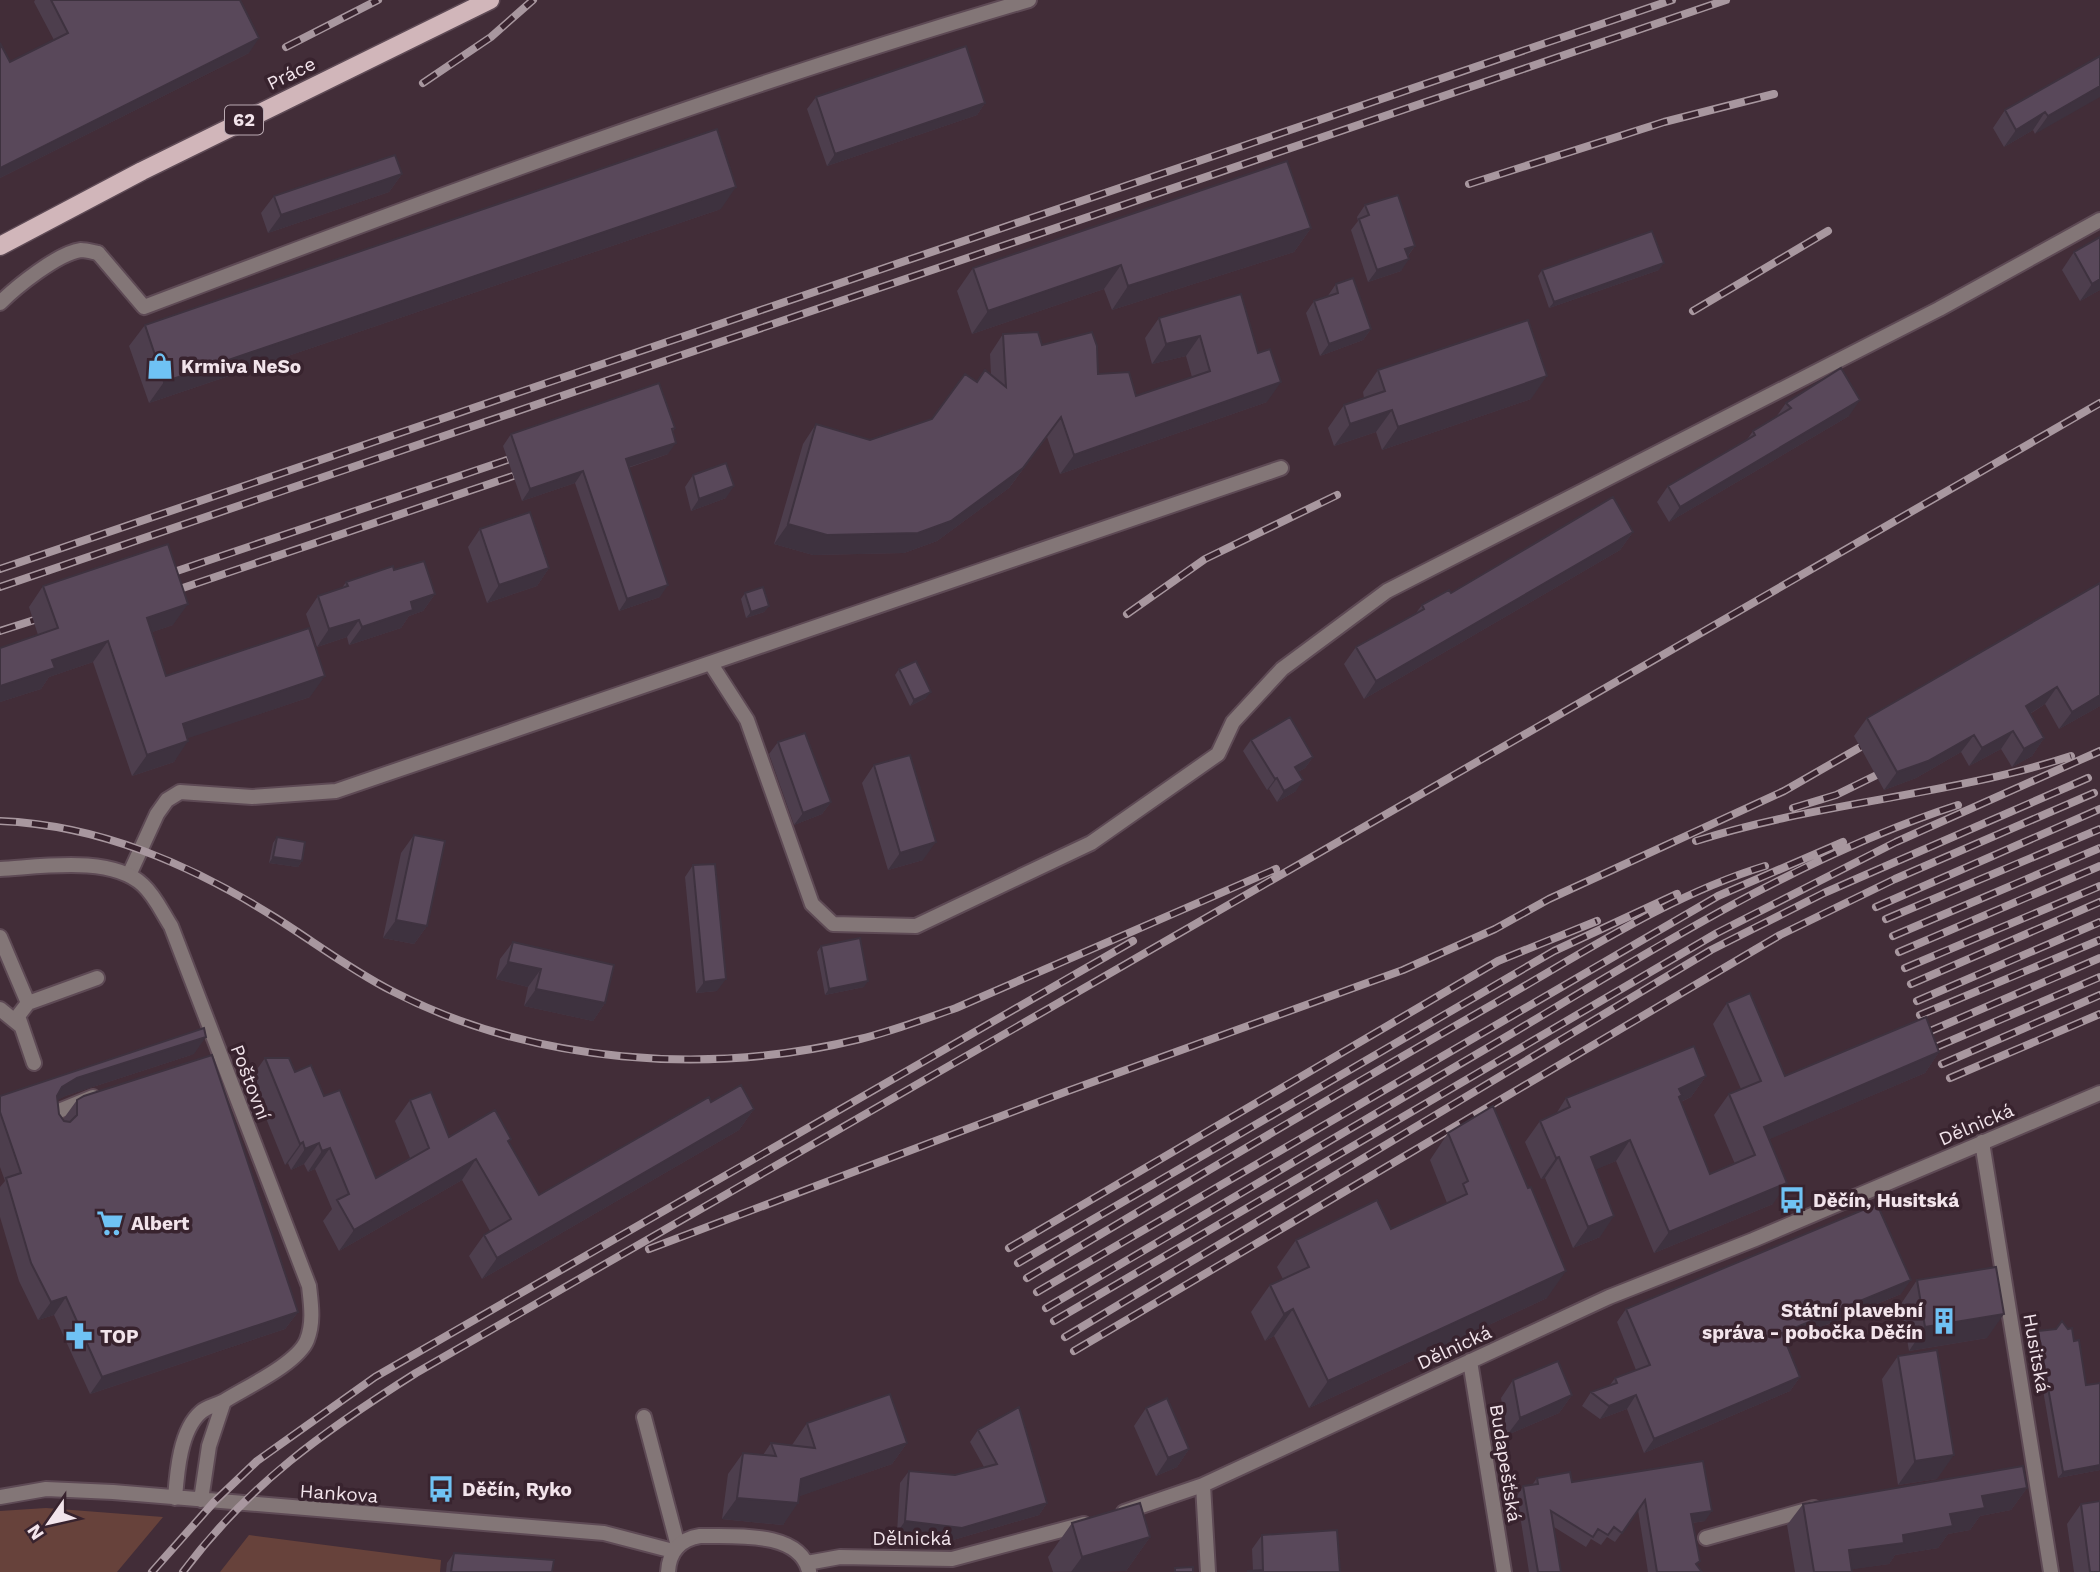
<svg xmlns="http://www.w3.org/2000/svg" width="2100" height="1572" viewBox="0 0 2100 1572" font-family="'Work Sans',sans-serif">
<rect width="100%" height="100%" fill="#422d38"/>
<!-- green -->
<path fill="#67423b" d="M46,1508L163,1517L117,1572H0V1511Z
M249,1535L441,1560L440,1572H220Z"/>
<g fill="none" stroke-linecap="round" stroke-linejoin="round">
<defs>
<path id="lane" d="M98,253L144,307C436,196 729,88 1029,0
M711,664L747,720L812,904L833,924L916,926L1091,843L1218,754L1233,722L1282,669L1387,591L1939,309L2100,220
M129,875L157,814L167,800L180,792L252,797L336,791L1281,468
M0,937L28,1003L97,978
M28,1003L18,1016L34,1063
M0,1009L21,1026
M54,1124V1113L93,1097
M644,1417L678,1546
M1706,1538L1814,1508"/>
<path id="street" d="M0,303C16,287 58,253 81,250C86,250 93,252 98,253
M0,869C40,867 111,855 143,885C155,896 162,912 171,926L309,1286C311,1304 314,1322 307,1340C298,1363 247,1387 226,1400C218,1405 208,1406 201,1412C180,1430 177,1472 175,1498
M1982,1142L2051,1572
M1470,1361L1504,1572
M1203,1485L1208,1572
M0,1497L46,1489L113,1492L604,1533L673,1551
M201,1500L209,1446L224,1401
M1124,1512L1203,1485L1609,1297L1753,1240L2100,1093
M807,1563L840,1557L952,1559L1084,1524
M668,1572C669,1552 680,1539 700,1536C734,1537 799,1530 809,1571"/>
<path id="primary" d="M0,246L142,171L490,0"/>
</defs>
<!-- lane casing -->
<use href="#lane" stroke="#5e4a55" stroke-width="18"/>
<!-- street casing -->
<use href="#street" stroke="#5e4a55" stroke-width="18"/>
<!-- primary casing -->
<use href="#primary" stroke="#5e4a55" stroke-width="21"/>
<!-- lane -->
<use href="#lane" stroke="#837677" stroke-width="14"/>
<!-- street -->
<use href="#street" stroke="#837677" stroke-width="14"/>
<!-- primary -->
<use href="#primary" stroke="#d1b6ba" stroke-width="18"/>
<defs>
<path id="rail" d="M286,47L378,0
M423,83L491,37L533,0
M1469,184L1664,122L1774,94
M1693,311L1828,231
M0,569L1672,0
M159,577L507,460
M0,587L1726,0
M165,594L513,476
M1127,614L1205,559L1337,495
M0,631L50,615
M1793,808L1836,795L1893,767
M0,821C100,825 192,865 276,918C314,942 351,970 392,991C533,1064 708,1076 860,1039C893,1031 924,1019 956,1008L1276,869
M1696,841C1818,802 1949,796 2071,756
M1876,907L2100,809
M1886,919L2100,829
M1893,936L2100,848
M1899,952L2100,866
M1905,968L2100,886
M1911,984L2100,902
M1917,1001L2100,922
M1920,1015L2100,940
M1928,1032L2100,958
M1936,1047L2100,977
M1942,1064L2100,995
M1950,1078L2100,1014
M1009,1248L1498,961L1597,921
M649,1249L1065,1092L1403,970L1495,929L1549,899L1784,791L1878,737
M1018,1263L1554,951L1677,894
M1027,1278C1183,1185 1339,1092 1497,1002C1583,953 1670,895 1765,866
M1037,1292L1718,896L1843,842
M1046,1308C1203,1216 1359,1123 1516,1031C1657,947 1801,856 1958,805
M1054,1321L1717,933L1896,842L2100,751
M1065,1337L1711,950L1824,893L2088,778
M1074,1351L1780,935L1895,879L2094,793
M152,1572L214,1502L257,1461L375,1377L1133,941
M183,1572C249,1484 324,1431 416,1373L2100,403"/>
</defs>
<!-- rail casing -->
<use href="#rail" stroke="#a8979f" stroke-width="8"/>
<!-- rail -->
<use href="#rail" stroke="#38232e" stroke-width="5" stroke-dasharray="16" stroke-linecap="butt"/>
</g>
<!-- wall -->
<path fill="#4d3e4d" d="M35,0H240L249,53L0,178V43L10,62L54,40L34,2Z
M2100,56L2035,134L2033,130L2004,147L1993,128L2005,110Z
M816,97L985,103L977,115L827,166L807,109Z
M402,174L389,192L268,233L261,213L274,196Z
M1365,205L1415,246L1408,256L1401,271L1368,282L1351,230L1358,221L1357,217Z
M721,209L149,403L129,346L145,325Z
M1311,228L1294,252L1112,310L1104,289L972,334L957,291L973,268Z
M2100,237V290L2080,301L2062,270L2074,252Z
M1542,270H1659L1549,308L1538,276Z
M1336,284L1371,329L1363,340L1320,356L1306,313L1314,301L1327,297Z
M1241,294L1267,402L1060,474L1047,437L1009,488L937,541L904,553L813,555L774,544L803,444L816,424L870,440L932,419L977,382L991,375L990,354L1003,334L1042,345L1136,396L1192,377L1186,356L1152,364L1145,338L1159,318Z
M1378,370L1531,399L1382,450L1376,432L1334,446L1328,428L1344,405L1364,398L1363,392Z
M1786,403L1849,416L1669,522L1657,502L1668,486L1746,441L1753,431L1776,417Z
M675,428L673,431L668,454L628,468L660,597L619,611L575,483L522,501L503,446L511,434Z
M693,475L726,498L691,511L685,487Z
M480,529L549,568L537,586L487,603L468,547Z
M1633,532L1620,550L1364,699L1344,664L1356,647L1416,613L1422,605L1451,593Z
M394,570L435,594L423,611L409,616L401,628L349,645L347,637L317,647L306,614L318,596L342,588L346,582Z
M2100,583V706L2059,729L2045,704L2030,714L2044,738L2032,756L2012,767L2001,749L1969,766L1961,752L1916,778L1884,790L1854,736L1867,718Z
M43,586L173,625L152,632L166,676L310,697L187,738L174,762L132,776L93,662L49,677L41,689L0,702V648L38,635L29,607Z
M745,593L769,606L764,612L746,618L741,599Z
M899,669L926,698L910,706L895,675Z
M1251,740L1313,757L1305,768L1298,772L1296,791L1277,802L1269,789L1267,790L1243,751Z
M778,742L831,802L822,814L794,825L769,754Z
M874,765L923,860L888,870L862,783Z
M414,835L427,926L414,944L383,938L401,853Z
M277,837L302,861L298,867L269,863L273,843Z
M693,865L717,991L696,993L685,877Z
M513,942L605,1003L593,1021L524,1006L528,987L496,979L500,959Z
M821,946L864,987L825,995L817,952Z
M1727,1003L1785,1076L1939,1052L1925,1073L1769,1139L1773,1204L1654,1253L1616,1161L1596,1169L1600,1237L1573,1248L1545,1178L1541,1179L1525,1142L1540,1121L1556,1114L1566,1098L1706,1076L1691,1097L1681,1102L1710,1174L1735,1164L1714,1115L1729,1094L1741,1089L1713,1024Z
M194,1054L65,1096L57,1100L59,1114L64,1121V1118L77,1100L298,1312L285,1329L90,1394L54,1315L38,1320L19,1281L0,1217V1187L5,1181L0,1167V1096Z
M265,1058L295,1072L324,1096L376,1178L410,1158L395,1121L410,1100L449,1137L509,1143L539,1195L711,1102L754,1109L739,1130L482,1279L469,1256L484,1235L490,1231L462,1180L339,1251L323,1221L332,1209L315,1169L308,1172L304,1164L291,1170L288,1163L285,1165L250,1079Z
M1448,1133L1547,1298L1309,1408L1274,1336L1265,1341L1251,1312L1270,1285L1283,1279L1277,1267L1296,1240L1391,1229L1447,1203L1430,1160Z
M1917,1280L1987,1338L1909,1351L1901,1304Z
M1901,1294L1786,1342L1800,1377L1790,1391L1644,1453L1627,1409L1600,1419L1582,1406L1591,1392L1610,1385L1615,1378L1636,1370L1617,1322L1626,1309Z
M2038,1331L2074,1341L2086,1385L2100,1383V1470L2058,1478L2034,1337Z
M1898,1356L1937,1479L1898,1485L1882,1379Z
M1513,1380L1572,1395L1559,1413L1507,1435L1501,1398Z
M1146,1408L1189,1449L1177,1467L1156,1476L1134,1426Z
M807,1423L907,1443L892,1464L799,1496L783,1525L722,1519L728,1474L743,1453L763,1455L771,1443L792,1445Z
M978,1430L1047,1503L1039,1515L953,1540L897,1533L900,1483L909,1471L955,1475L984,1467L970,1442Z
M1703,1461L1705,1521L1692,1523L1696,1565L1702,1572H1648L1638,1510L1615,1542L1607,1537L1601,1545L1591,1539L1586,1547L1554,1527L1561,1572H1529L1517,1496L1523,1486L1532,1485L1537,1478L1572,1482Z
M2027,1488L2011,1510L1980,1516L1970,1530L1948,1534L1938,1548L1895,1555L1889,1564L1851,1569L1852,1572H1795L1787,1525L1803,1504Z
M2081,1504L2100,1572H2074L2067,1524Z
M1072,1523L1150,1537L1126,1571L1053,1572L1048,1557Z
M1262,1535L1340,1572H1247L1248,1571H1253L1252,1549Z
M454,1553L552,1572H446L447,1563Z"/>
<!-- shaded-wall -->
<path fill="#3e323f" d="M259,38L249,53L0,178V168Z
M2100,86V97L2035,134L2048,116Z
M985,103L977,115L827,166L835,154Z
M2045,112L2033,130L2004,147L2016,130Z
M402,174L389,192L268,233L281,215Z
M736,187L721,209L149,403L164,382Z
M1311,228L1294,252L1112,310L1128,286Z
M1415,246L1406,258L1405,249Z
M1409,259L1401,271L1368,282L1377,270Z
M1664,263L1659,270L1549,308L1554,302Z
M1121,265L1104,289L972,334L988,311Z
M2100,279V290L2080,301L2092,284Z
M1371,329L1363,340L1320,356L1329,344Z
M1200,336L1186,356L1152,364L1166,344Z
M1547,376L1531,399L1382,450L1398,427Z
M1281,382L1267,402L1060,474L1074,455Z
M1860,400L1849,416L1669,522L1680,507Z
M1392,410L1376,432L1334,446L1350,424Z
M1061,417L1009,488L937,541L904,553L813,555L774,544L788,524Z
M676,443L668,454L617,471L626,459Z
M583,471L575,483L522,501L530,489Z
M734,486L726,498L691,511L699,499Z
M1633,532L1620,550L1364,699L1376,681Z
M549,568L537,586L487,603L499,585Z
M668,585L660,597L619,611L627,599Z
M435,594L423,611L409,616L401,628L349,645L362,627L411,602Z
M188,604L173,625L132,639L147,618Z
M769,606L764,612L746,618L751,612Z
M359,620L347,637L317,647L329,629Z
M108,641L93,662L49,677L41,689L0,702V686L52,660Z
M325,676L310,697L168,745L183,724Z
M2057,687L2045,704L2013,724L2026,706Z
M931,692L926,698L910,706L914,700Z
M2100,695V706L2059,729L2072,712Z
M2013,731L2001,749L1969,766L1982,748Z
M1974,735L1961,752L1916,778L1884,790L1897,772Z
M2044,738L2032,756L2012,767L2024,749Z
M188,741L174,762L132,776L147,755Z
M1313,757L1305,768L1288,778L1295,767Z
M1277,778L1269,789L1267,790L1275,779Z
M1303,780L1296,791L1277,802L1284,791Z
M831,802L822,814L794,825L803,813Z
M936,842L923,860L888,870L900,853Z
M273,857L302,861L298,867L269,863Z
M396,920L427,926L414,944L383,938Z
M508,962L541,969L528,987L496,979Z
M726,979L717,991L696,993L704,982Z
M868,981L864,987L825,995L829,989Z
M536,989L605,1003L593,1021L524,1006Z
M206,1037L194,1054L65,1096L49,1105L62,1087L77,1078Z
M1939,1052L1925,1073L1751,1147L1764,1127Z
M1706,1076L1691,1097L1676,1104L1679,1089Z
M754,1109L739,1130L482,1279L497,1258Z
M1630,1140L1616,1161L1576,1178L1591,1157Z
M303,1142L288,1163L285,1165L300,1144Z
M319,1143L304,1164L291,1170L305,1149Z
M330,1148L315,1169L308,1172L322,1151Z
M1559,1157L1545,1178L1541,1179L1556,1158Z
M476,1159L462,1180L339,1251L354,1230Z
M1787,1183L1773,1204L1654,1253L1669,1232Z
M1614,1216L1600,1237L1573,1248L1588,1227Z
M1566,1271L1547,1298L1309,1408L1328,1381Z
M1911,1280L1901,1294L1772,1347L1782,1333Z
M66,1297L54,1315L38,1320L51,1302Z
M1293,1309L1274,1336L1265,1341L1284,1314Z
M298,1312L285,1329L90,1394L102,1377Z
M2004,1314L1987,1338L1909,1351L1925,1327Z
M1800,1377L1790,1391L1644,1453L1654,1439Z
M1572,1395L1559,1413L1507,1435L1520,1418Z
M1636,1395L1627,1409L1600,1419L1609,1406Z
M907,1443L892,1464L786,1501L801,1479Z
M1189,1449L1177,1467L1156,1476L1168,1458Z
M1954,1455L1937,1479L1898,1485L1915,1461Z
M2100,1465V1470L2058,1478L2063,1472Z
M2027,1488L2011,1510L1980,1516L1970,1530L1948,1534L1938,1548L1895,1555L1889,1564L1834,1572L1849,1550L1903,1535L1950,1514L1982,1496Z
M737,1498L798,1503L783,1525L722,1519Z
M1047,1503L1039,1515L953,1540L897,1533L905,1521Z
M1712,1511L1705,1521L1684,1524L1691,1514Z
M1150,1537L1126,1571L1071,1572L1082,1557Z"/>
<!-- building -->
<path fill="#59485a" stroke="#3e323f" stroke-width="2" d="M51,0H240L259,38L0,168V43L10,62L68,33Z
M966,46L985,103L835,154L816,97Z
M2100,56V86L2048,116L2045,112L2016,130L2005,110Z
M717,129L736,187L164,382L145,325Z
M395,155L402,174L281,215L274,196Z
M1287,161L1311,228L1128,286L1121,265L988,311L973,268Z
M1398,195L1415,246L1405,249L1409,259L1377,270L1359,219L1369,215L1365,205Z
M1652,231L1664,263L1554,302L1542,270Z
M2100,237V279L2092,284L2074,252Z
M1353,278L1371,329L1329,344L1314,301L1338,293L1336,284Z
M1241,294L1258,353L1270,349L1281,382L1074,455L1061,417L1023,468L951,521L918,533L827,535L788,524L816,424L870,440L932,419L965,374L977,382L985,370L1006,387L1003,334L1038,332L1042,345L1092,332L1097,346L1098,374L1129,372L1136,396L1210,371L1200,336L1166,344L1159,318Z
M1528,320L1547,376L1398,427L1392,410L1350,424L1344,405L1385,391L1378,370Z
M1841,368L1860,400L1680,507L1668,486L1755,435L1753,431L1791,408L1786,403Z
M659,383L675,428L672,429L676,443L626,459L668,585L627,599L583,471L530,489L511,434Z
M726,463L734,486L699,499L693,475Z
M1613,497L1633,532L1376,681L1356,647L1424,609L1422,605L1449,590L1451,593Z
M530,512L549,568L499,585L480,529Z
M168,544L188,604L147,618L166,676L309,628L325,676L183,724L188,741L147,755L108,641L52,660L55,668L0,686V648L58,628L43,586Z
M424,561L435,594L411,602L413,610L362,627L359,620L329,629L318,596L348,586L346,582L393,566L394,570Z
M2100,583V695L2072,712L2057,687L2026,706L2044,738L2024,749L2013,731L1982,748L1974,735L1928,761L1897,772L1867,718Z
M763,587L769,606L751,612L745,593Z
M916,661L931,692L914,700L899,669Z
M1290,717L1313,757L1295,767L1303,780L1284,791L1277,778L1275,779L1251,740Z
M805,733L831,802L803,813L778,742Z
M910,755L936,842L900,853L874,765Z
M414,835L445,841L427,926L396,920Z
M277,837L305,842L302,861L273,857Z
M715,864L726,979L704,982L693,865Z
M860,938L868,981L829,989L821,946Z
M513,942L614,965L605,1003L536,989L541,969L508,962Z
M1750,993L1785,1076L1926,1017L1939,1052L1764,1127L1787,1183L1669,1232L1630,1140L1591,1157L1614,1216L1588,1227L1559,1157L1556,1158L1540,1121L1570,1107L1566,1098L1694,1046L1706,1076L1679,1089L1682,1095L1679,1097L1710,1174L1755,1155L1729,1094L1761,1081L1727,1003Z
M204,1028L206,1037L77,1078L62,1087L57,1096L59,1114L64,1121L70,1122L77,1115V1100L84,1096L212,1055L298,1312L102,1377L66,1297L51,1302L31,1263L6,1178L21,1173L0,1112V1096Z
M265,1058H289L295,1072L311,1065L324,1096L340,1090L376,1178L429,1148L410,1100L431,1092L449,1137L495,1110L511,1139L508,1141L539,1195L709,1097L711,1102L741,1085L754,1109L497,1258L484,1235L511,1219L476,1159L354,1230L337,1200L349,1194L330,1148L322,1151L319,1143L305,1149L303,1142L300,1144Z
M1493,1106L1528,1188L1531,1187L1566,1271L1328,1381L1293,1309L1284,1314L1270,1285L1309,1267L1296,1240L1377,1200L1391,1229L1467,1194L1463,1184L1468,1181L1448,1133Z
M1877,1204L1911,1280L1782,1333L1800,1377L1654,1439L1636,1395L1609,1406L1591,1392L1617,1383L1615,1378L1650,1365L1626,1309Z
M1996,1267L2004,1314L1925,1327L1917,1280Z
M2062,1321L2068,1329L2072,1328L2074,1341L2079,1340L2086,1385L2100,1383V1465L2063,1472L2038,1331L2056,1329Z
M1937,1350L1954,1455L1915,1461L1898,1356Z
M1558,1361L1572,1395L1520,1418L1513,1380Z
M890,1394L907,1443L801,1479L798,1503L737,1498L743,1453L776,1456L771,1443L815,1448L807,1423Z
M1167,1398L1189,1449L1168,1458L1146,1408Z
M1019,1407L1047,1503L962,1528L905,1521L909,1471L955,1475L997,1464L978,1430Z
M1703,1461L1712,1511L1691,1514L1700,1561L1696,1564L1702,1572H1657L1645,1500L1622,1533L1614,1527L1608,1535L1598,1529L1593,1537L1551,1511L1561,1572H1538L1523,1486L1538,1484L1537,1478L1570,1472L1572,1482Z
M2023,1466L2027,1488L1982,1496L1985,1508L1950,1514L1953,1526L1903,1535L1904,1543L1849,1550L1852,1572H1814L1803,1504Z
M2100,1501V1572H2090L2081,1504Z
M1140,1503L1150,1537L1082,1557L1072,1523Z
M1337,1530L1340,1572H1248V1571L1263,1570L1262,1535Z
M454,1553L554,1560L552,1572H451Z
M1193,1567V1572H1175V1568Z"/>
<!-- icons -->
<defs>
<symbol id="shop-bare" viewBox="-9 -9 18 18"><path d="M-5-2.5h2.3a2.7 3.5 0 0 1 5.4 0H5L5.5 6h-11ZM-1.5-2.5h3a1.5 2.3 0 0 0-3 0Z" fill="#6fc2f4" stroke="#38232e" stroke-width="2.5" paint-order="stroke"/></symbol>
<symbol id="bus-bare" viewBox="-9 -9 18 18"><path d="M-5-6H5V4H4V6H2V4H-2V6H-4V4H-5ZM-3.5-4V0h7V-4ZM-3.5 1.2v1.5H-2V1.2ZM2 1.2v1.5H3.5V1.2Z" fill="#6fc2f4" stroke="#38232e" stroke-width="2.5" paint-order="stroke"/></symbol>
<symbol id="supermarket-bare" viewBox="-9 -9 18 18"><path d="M-6-5.5h2.5l.6 2H6L4.5 2H-2.5L-4.4-4H-6ZM-1.5 3.2a1.3 1.3 0 1 0 .1 0ZM3 3.2a1.3 1.3 0 1 0 .1 0Z" fill="#6fc2f4" stroke="#38232e" stroke-width="2.5" paint-order="stroke"/></symbol>
<symbol id="building-bare" viewBox="-9 -9 18 18"><path d="M-4-6H4V6H1V3H-1V6H-4ZM-2.5-4.3h1.7v1.8h-1.7ZM.8-4.3h1.7v1.8H.8ZM-2.5-1h1.7V.8h-1.7ZM.8-1h1.7V.8H.8Z" fill="#6fc2f4" stroke="#38232e" stroke-width="2.5" paint-order="stroke"/></symbol>
<symbol id="pharmacy-bare" viewBox="-9 -9 18 18"><path d="M-2-6h4v4h4v4h-4v4h-4v-4h-4v-4h4Z" fill="#6fc2f4" stroke="#38232e" stroke-width="2.5" paint-order="stroke"/></symbol>
</defs>
<g fill-rule="evenodd">
<use href="#shop-bare" x="141" y="347" width="38" height="38"/>
<use href="#bus-bare" x="1773" y="1181" width="38" height="38"/>
<use href="#supermarket-bare" x="91" y="1204" width="38" height="38"/>
<use href="#building-bare" x="1925" y="1302" width="38" height="38"/>
<use href="#pharmacy-bare" x="60" y="1317" width="38" height="38"/>
<use href="#bus-bare" x="422" y="1470" width="38" height="38"/>
</g>
<g text-anchor="middle" stroke-width="7" stroke-linejoin="round" paint-order="stroke">
<!-- shield labels -->
<rect fill="#38232e" stroke="#baaab2" stroke-width="2" x="225" y="105.5" width="38" height="29" rx="5"/>
<g font-size="18" font-weight="bold" fill="#f2e4eb">
<text x="244" y="126">62</text>
</g>
<!-- street labels -->
<g font-size="19" fill="#f2e4eb" stroke="#38232e">
<text transform="translate(291 73) rotate(-26)" y="7">Práce</text>
<text transform="translate(251 1082) rotate(69)" y="7">Poštovní</text>
<text transform="translate(1976 1124) rotate(-23)" y="7">Dělnická</text>
<text transform="translate(1454 1347) rotate(-25)" y="7">Dělnická</text>
<text transform="translate(2037 1353) rotate(80)" y="7">Husitská</text>
<text transform="translate(1506 1463) rotate(81)" y="7">Budapešťská</text>
<text transform="translate(339 1493) rotate(4)" y="7">Hankova</text>
<text x="912" y="1545">Dělnická</text>
</g>
<!-- poi labels -->
<g font-size="19" font-weight="bold" fill="#f2e4eb" stroke="#38232e" text-anchor="start">
<text x="181" y="373">Krmiva NeSo</text>
<text x="1813" y="1207">Děčín, Husitská</text>
<text x="131" y="1230">Albert</text>
<text x="1923" y="1317" text-anchor="end">Státní plavební<tspan x="1923" dy="22">správa - pobočka Děčín</tspan></text>
<text x="100" y="1343">TOP</text>
<text x="462" y="1496">Děčín, Ryko</text>
</g>
</g>
<!-- north arrow -->
<g transform="translate(49 1523) rotate(236)" stroke="#38232e" stroke-width="5" paint-order="stroke">
<path d="M0-5L12 26L0 18L-12 26Z" fill="#f2e4eb"/>
<text y="-10" font-size="19" font-weight="bold" text-anchor="middle" fill="#f2e4eb">N</text>
</g>
</svg>
